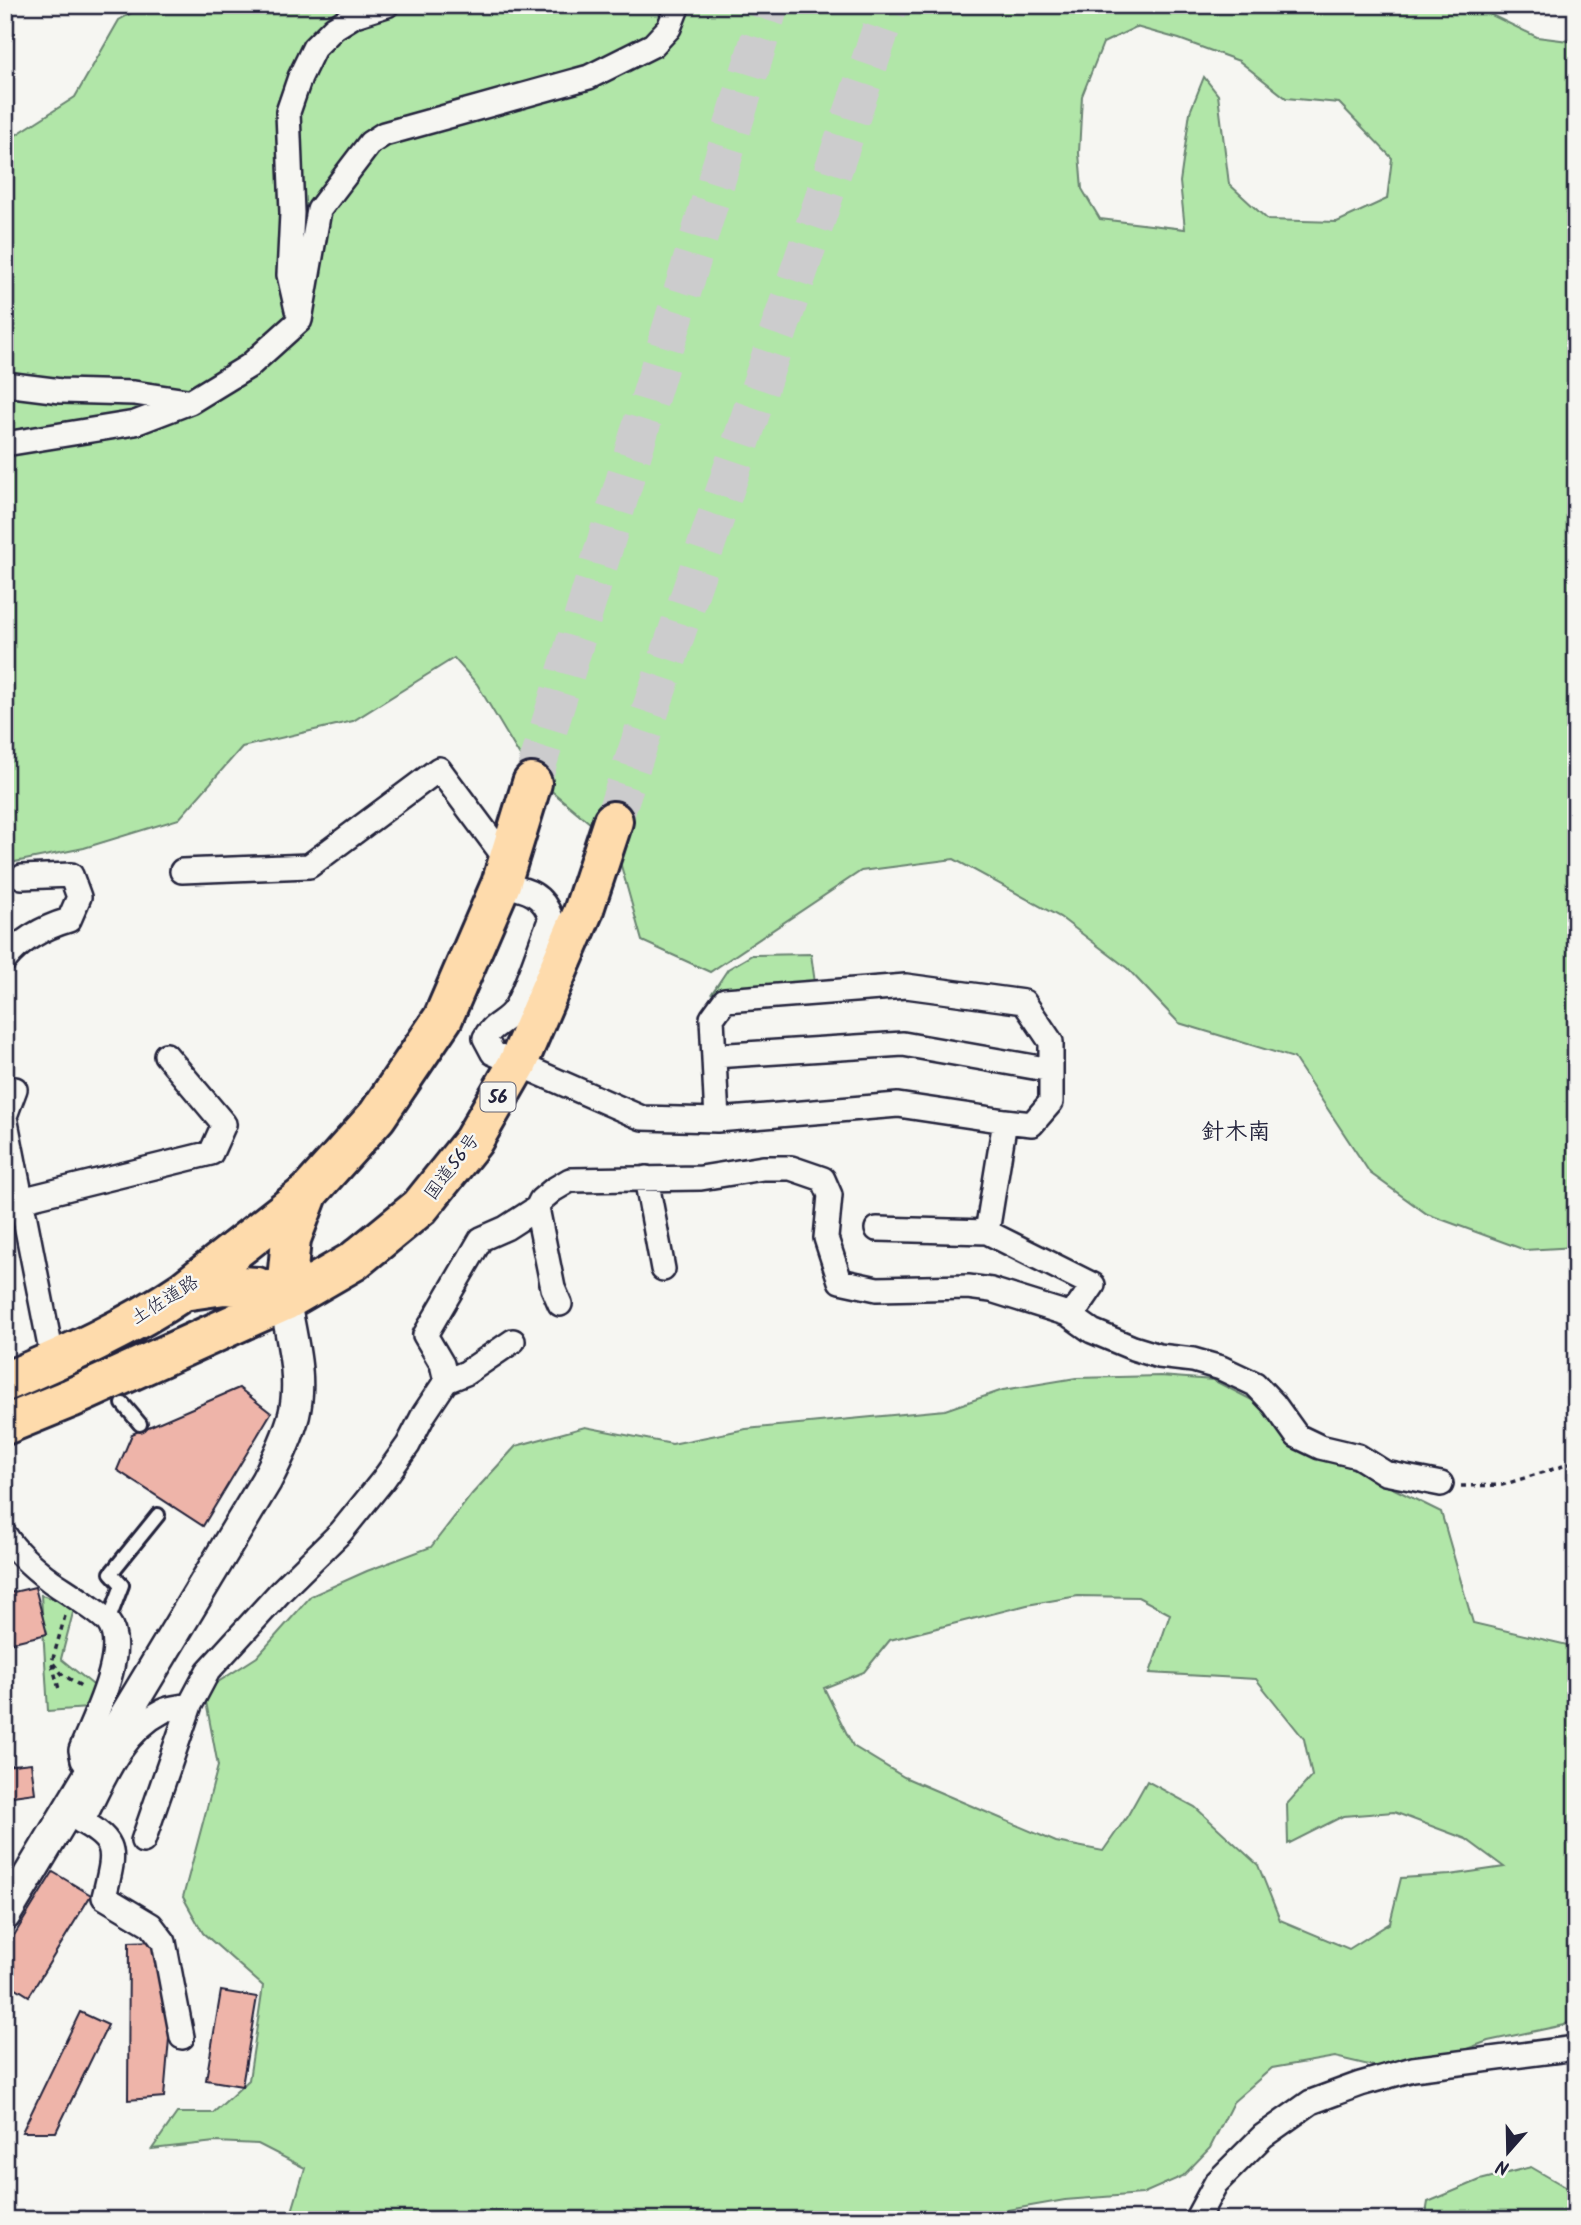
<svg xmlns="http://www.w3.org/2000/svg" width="1581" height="2225" viewBox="0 0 1581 2225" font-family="Kalam,'Klee One',sans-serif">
<rect width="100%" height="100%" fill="#f6f6f2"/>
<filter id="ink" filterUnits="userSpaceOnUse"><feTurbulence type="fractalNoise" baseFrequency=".0143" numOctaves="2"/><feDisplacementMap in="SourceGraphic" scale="14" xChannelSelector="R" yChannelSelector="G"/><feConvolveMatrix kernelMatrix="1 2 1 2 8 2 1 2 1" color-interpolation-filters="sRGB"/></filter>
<g filter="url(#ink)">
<!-- green -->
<path fill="#b1e6a8" stroke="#6a8472" stroke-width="2" fill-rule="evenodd" d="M146,5H1471L1537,37L1576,42V1247L1525,1250L1427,1214L1370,1173L1294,1058L1179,1023L1127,968L1060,917L954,859L861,871L710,972L642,941L615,844L530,773L477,684L454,658L353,721L242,747L179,819L84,848L5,864V142L75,97L119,20ZM1136,27L1179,39L1239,61L1286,98L1339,103L1392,158L1387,199L1337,222L1268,220L1229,184L1218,95L1204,77L1190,112L1180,182L1185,229L1100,219L1082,189L1079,153L1082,96L1103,43Z
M811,954L815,983L712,993L728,969L752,955Z
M1160,1376L1213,1380L1283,1416L1315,1450L1441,1512L1473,1623L1576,1647V2018L1564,2025L1488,2041L1403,2073L1335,2057L1272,2068L1233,2102L1210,2148L1183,2176L1142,2194L1065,2200L1008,2210L1003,2220H281L290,2218L305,2168L258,2144L215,2142L152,2149L177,2113H213L249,2080L263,1986L203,1933L183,1897L218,1766L204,1691L257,1657L311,1596L367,1571L431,1547L472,1494L516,1446L585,1427L672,1444L746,1429L945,1410L1003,1390L1076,1378ZM1078,1596L1138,1597L1170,1614L1150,1673L1256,1679L1304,1739L1312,1776L1287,1804L1288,1844L1343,1816L1394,1812L1466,1839L1504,1867L1450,1875L1401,1878L1390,1923L1349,1949L1280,1920L1258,1865L1195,1807L1147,1781L1128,1815L1103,1851L1056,1842L904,1777L853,1746L824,1688L864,1672L890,1640L1027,1605Z
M41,1595L75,1605L61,1659L97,1688L88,1708L48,1711Z
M1531,2167L1576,2193V2220H1425L1428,2202L1480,2180Z"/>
<!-- building -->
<path fill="#eeb4a9" stroke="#22223b" stroke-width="2" d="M239,1388L271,1413L203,1526L117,1470L132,1434Z
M35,1587L47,1634L5,1644V1594Z
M31,1763L35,1793L5,1797V1766Z
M53,1872L91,1895L29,1996L5,1981V1950Z
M155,1941L171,2015L164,2097L128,2100L129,1942Z
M221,1991L257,1997L242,2086L206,2080Z
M80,2012L108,2025L56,2132H22Z"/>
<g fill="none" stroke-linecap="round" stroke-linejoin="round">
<!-- trunk-tunnel -->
<path stroke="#cccccd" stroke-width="38" stroke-dasharray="38 19" stroke-linecap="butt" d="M532,783L770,5
M613,821L889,5"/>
<defs>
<path id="service" d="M123,1404L140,1424
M108,1622L122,1585L111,1573L158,1515"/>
<path id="minor" d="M297,310L289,275L292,213L288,112L300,77L314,48L334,28L355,15L387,5
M5,384L61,391L134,393L187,401
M5,444L135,423L190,402L249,366L300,320L319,210L370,143L384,134L589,77L653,45L669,28L678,5
M182,871L309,866L439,769L508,862
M5,960C21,940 45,927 69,920L79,897L71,875L22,877
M714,1056L903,1044L1051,1070
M5,1116L15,1089
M5,1117L49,1341L57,1360
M717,1120L712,1018L725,1000L906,986L1024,1002L1051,1042V1102L1032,1124L1005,1121
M646,1178L663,1269
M21,1200L211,1153L224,1124L166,1055
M537,1208L553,1288L560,1304
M877,1229L987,1232
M1068,1314L1092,1331L1133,1348L1159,1356L1193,1360L1221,1368L1255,1384L1274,1404L1297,1436L1320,1447L1358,1456L1385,1473L1441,1484
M446,1381L466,1373L513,1341
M5,1535C16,1553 34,1568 51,1581C64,1590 99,1611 108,1622C130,1650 92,1721 81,1750L83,1760L91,1771
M69,1814C118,1842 117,1844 104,1897L151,1925L164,1942L182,2037
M82,1822C103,1781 120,1733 163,1711C170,1707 181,1707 190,1705L208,1671L281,1591L341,1532L383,1480L408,1445L424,1414L446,1381L442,1364L425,1335L481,1239L506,1228L537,1208L541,1200L553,1190L570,1180L701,1178L763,1168H791L823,1179L830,1195L826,1238L840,1281L877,1289L968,1287L991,1290L1068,1314L1078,1307L1093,1285L987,1232L1005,1121L898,1105L717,1120L642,1118L493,1053L485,1038C492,1024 508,1022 516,1007C530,980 539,947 551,918C542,892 526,890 501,884
M143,1841L190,1705
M1196,2220L1216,2183L1263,2136L1311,2102L1360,2084L1413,2069L1576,2048"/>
<path id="tertiary" d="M5,1915L266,1481C277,1460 288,1438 294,1415C303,1377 291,1338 285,1301"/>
<path id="trunk" d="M183,1291L224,1285L257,1287L285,1301
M285,1301L291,1239L309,1192
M5,1382C66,1356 129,1328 183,1291L309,1192L377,1116L443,1018L501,884L532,783
M5,1425L71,1398L285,1301L354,1261L420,1207L473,1141L518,1063L583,912L613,821"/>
</defs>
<!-- service casing -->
<use href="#service" stroke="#22223b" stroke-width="18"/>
<!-- minor casing -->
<use href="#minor" stroke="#22223b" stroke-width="28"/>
<!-- tertiary casing -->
<use href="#tertiary" stroke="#22223b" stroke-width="35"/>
<!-- trunk casing -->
<use href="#trunk" stroke="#22223b" stroke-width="44"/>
<!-- path -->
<path stroke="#22223b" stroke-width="3.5" stroke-dasharray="5 5" stroke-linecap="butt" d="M1461,1486L1502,1485L1576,1462
M65,1616L52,1662L62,1674L84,1688
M52,1664L59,1689"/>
<!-- service -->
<use href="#service" stroke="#f6f6f2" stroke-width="12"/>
<!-- minor -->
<use href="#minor" stroke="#f6f6f2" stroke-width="23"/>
<!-- tertiary -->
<use href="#tertiary" stroke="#f6f6f2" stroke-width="30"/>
<!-- trunk -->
<use href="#trunk" stroke="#fedbac" stroke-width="38"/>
</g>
</g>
<g text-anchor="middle" stroke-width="5" stroke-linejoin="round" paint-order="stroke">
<!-- shield labels -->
<rect fill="#f6f6f2" stroke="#626272" stroke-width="2" x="480.5" y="1082.5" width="35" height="29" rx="5"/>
<g font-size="18" font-weight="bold" fill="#22223b">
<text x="498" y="1103">56</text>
</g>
<!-- street labels -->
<g font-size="19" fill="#22223b" stroke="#f6f6f2">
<text transform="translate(451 1166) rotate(-53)" y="7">国道56号</text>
<text transform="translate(164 1299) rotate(-32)" y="7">土佐道路</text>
</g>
<!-- quarter labels -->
<g font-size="23" font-weight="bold" fill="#22223b" stroke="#f6f6f2">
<text x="1236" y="1139">針木南</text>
</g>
</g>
<!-- margin -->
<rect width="1581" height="2225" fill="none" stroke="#f6f6f2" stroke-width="28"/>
<rect x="14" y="14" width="1553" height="2197" fill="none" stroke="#22223b" stroke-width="2.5" filter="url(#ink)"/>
<!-- north arrow -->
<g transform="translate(1508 2152) rotate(200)" stroke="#f6f6f2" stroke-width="5" paint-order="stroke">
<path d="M0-5L12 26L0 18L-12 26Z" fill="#22223b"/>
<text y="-10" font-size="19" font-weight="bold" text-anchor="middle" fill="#22223b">N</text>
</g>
</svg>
